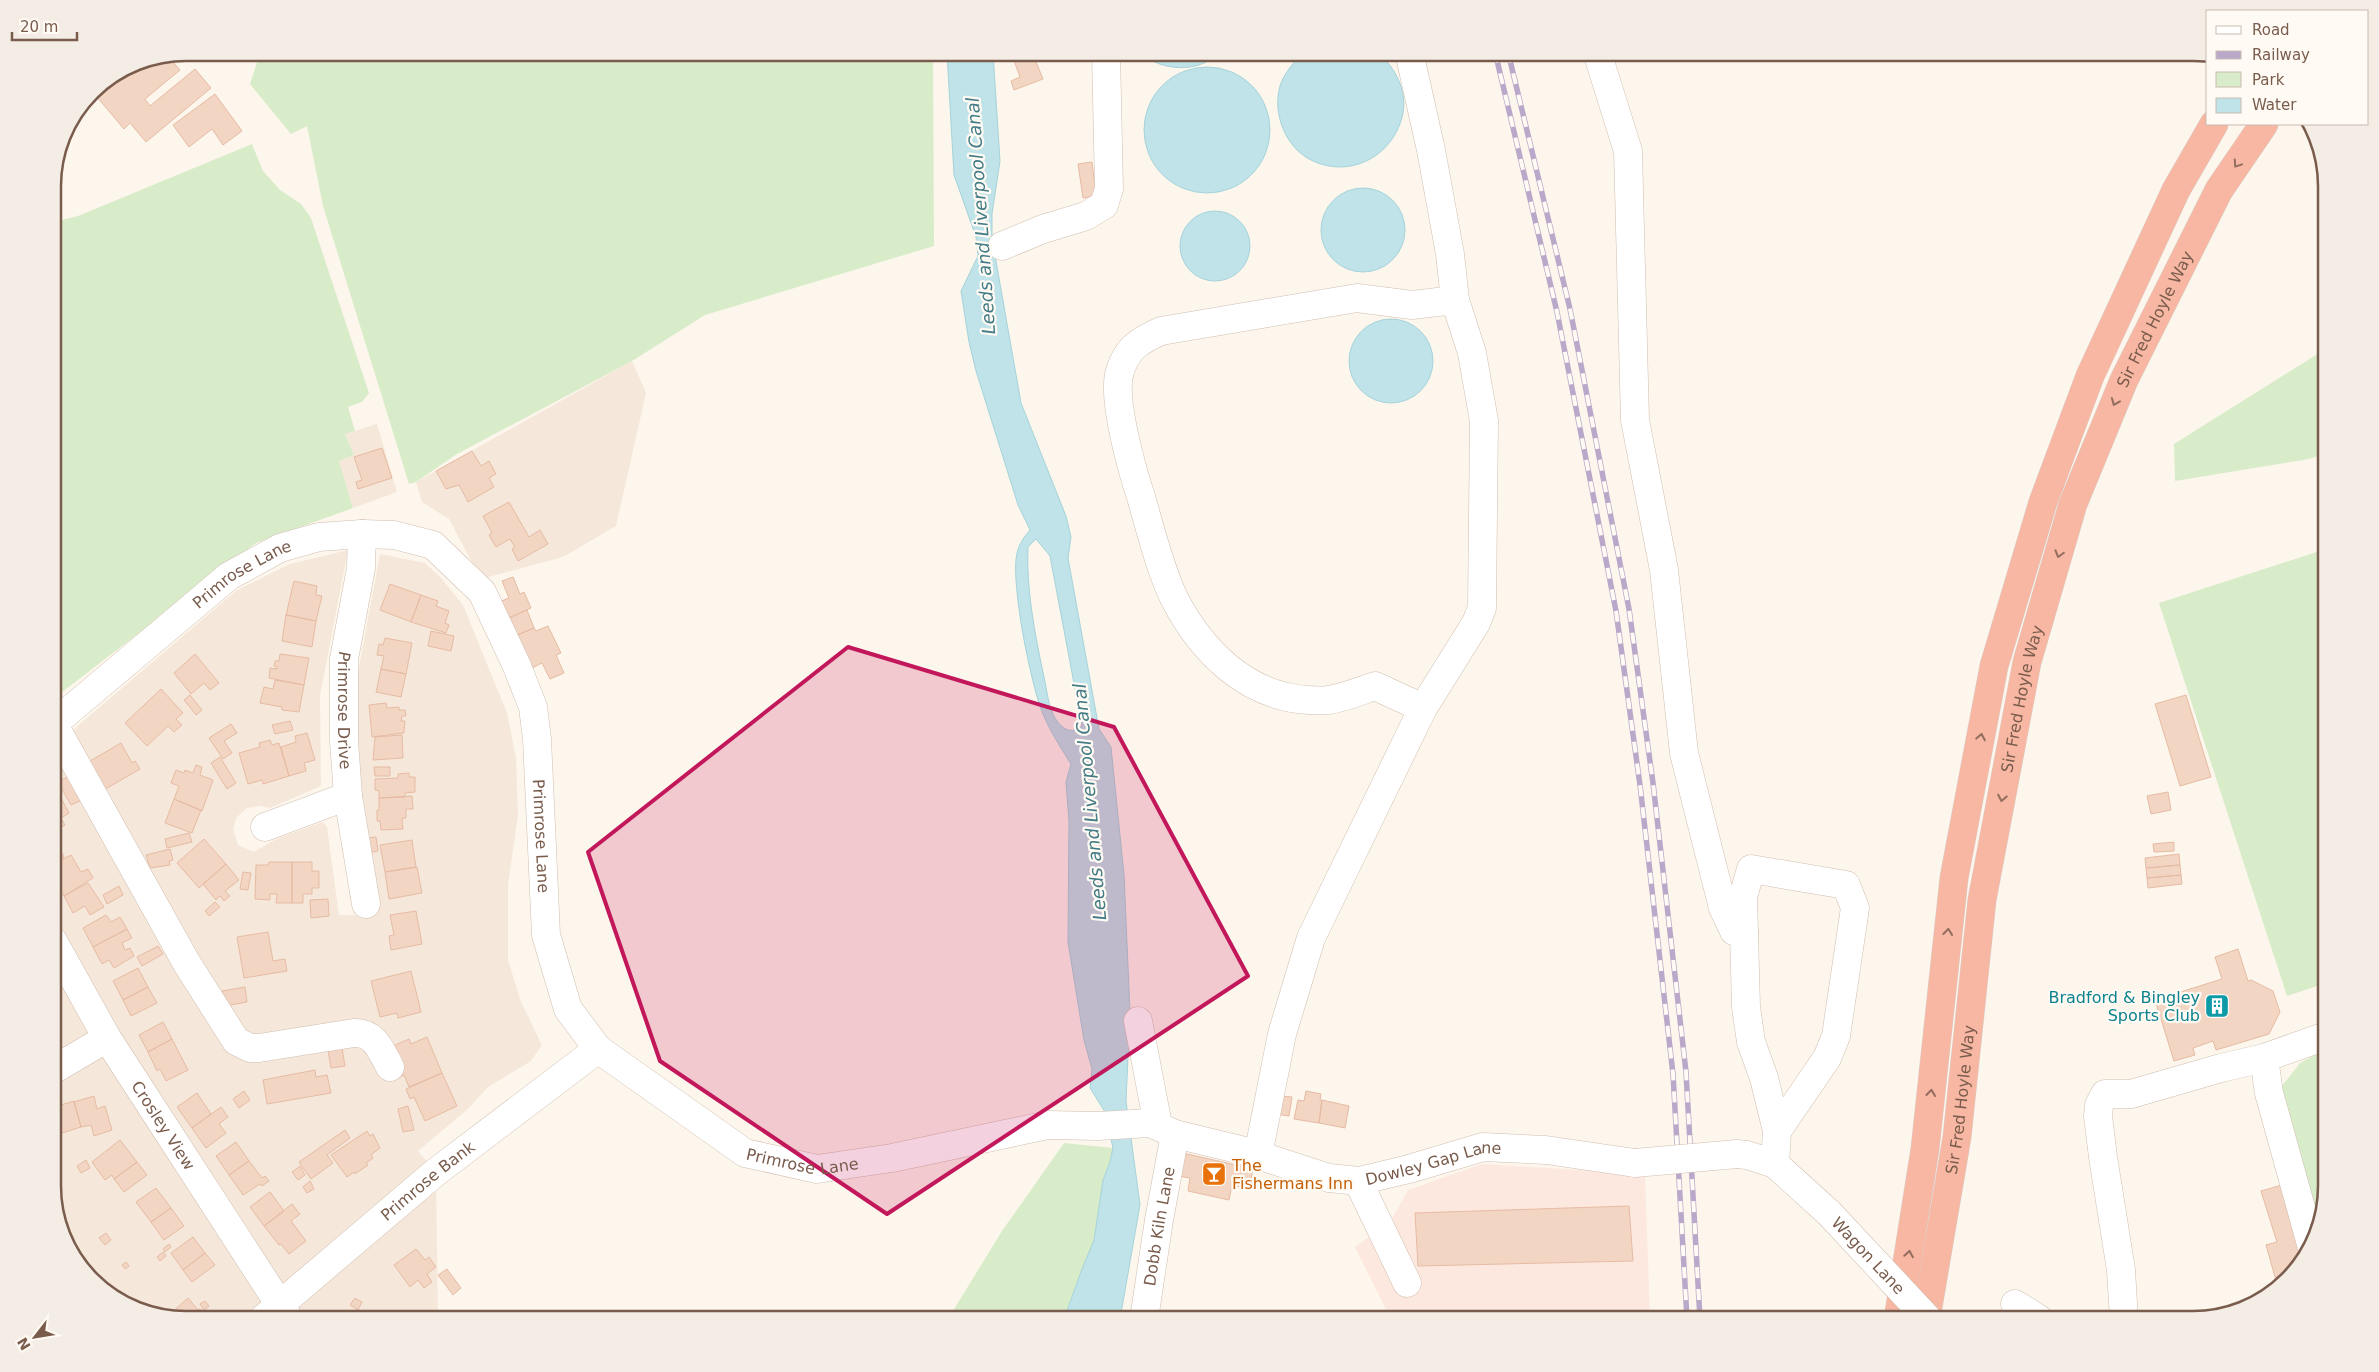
<svg xmlns="http://www.w3.org/2000/svg" width="2379" height="1372" viewBox="0 0 2379 1372" font-family="'DejaVu Sans',sans-serif">
<rect width="100%" height="100%" fill="#fdf6ec"/>
<!-- residential -->
<path fill="#f5e8da" d="M632,361L646,393L616,526L563,557L481,579L449,519L422,502L416,482Z
M377,424L397,492L353,508L339,461L354,455L345,434Z
M348,550L320,696L321,786L270,808L260,806L247,808L236,818L233,829L238,845L254,852L276,839L323,822L327,827L339,915H374L351,710L380,554L425,563L441,578L463,605L507,713L516,758L518,815L508,885V960L521,1002L542,1045L531,1061L488,1087L469,1108L418,1151L436,1172L438,1319H186L120,1302L71,1253L53,1194V757L57,755L74,729L237,590L290,564Z"/>
<!-- commercial -->
<path fill="#fde8e0" d="M1482,1164L1645,1174L1650,1319H1391L1355,1247L1390,1222L1408,1190Z"/>
<!-- green -->
<path fill="#d8ecc9" d="M265,53H933L934,246L705,315L632,361L457,454L416,482L409,484L323,206L307,126L291,134L250,84L258,59Z
M252,144L263,171L280,190L301,204L311,218L369,393L362,402L348,407L355,431L345,434L354,455L339,461L353,508L256,543L53,699V222L78,216Z
M2326,323V453L2309,459L2175,481L2174,444L2316,355Z
M2326,549V983L2287,996L2159,603Z
M2326,1049V1186L2314,1234L2279,1109L2282,1086L2300,1063Z
M1064,1143L1113,1148L1110,1162L1103,1180L1094,1240L1082,1269L1064,1319H948L1002,1231Z"/>
<!-- water -->
<path fill="#bfe3e8" stroke="#a5d3da" fill-rule="evenodd" d="M1304,52L1378,53C1395,67 1407,90 1403,113C1395,154 1353,179 1313,161C1286,149 1272,114 1280,86C1284,73 1294,62 1304,52Z
M947,53H993L1000,161L992,214V238L1021,403L1066,516L1071,537L1068,558L1099,729L1111,747L1124,875L1130,1012L1126,1101L1140,1205L1120,1319H1064L1082,1269L1094,1240L1103,1180L1110,1162L1113,1148L1105,1112L1090,1088L1092,1069L1084,1040L1068,942L1069,821L1066,782L1071,764C1061,748 1050,731 1043,714C1031,686 1010,581 1017,553C1019,544 1024,537 1030,530L1018,505L976,371L969,342L961,291L978,256L976,237L954,175ZM1036,539L1050,556L1082,726C1071,735 1062,729 1055,718C1048,706 1047,690 1044,677C1035,635 1026,589 1028,547Z
M1139,53H1220C1196,74 1163,71 1139,53Z
M1144 130a63 63 0 1 1 126 0a63 63 0 1 1-126 0Z
M1321 230a42 42 0 1 1 84 0a42 42 0 1 1-84 0Z
M1180 246a35 35 0 1 1 70 0a35 35 0 1 1-70 0Z
M1349 361a42 42 0 1 1 84 0a42 42 0 1 1-84 0Z"/>
<!-- building -->
<path fill="#f3d5c3" stroke="#e6bba3" d="M1011,52H1032L1043,79L1014,90L1011,81L1020,77Z
M1059,52H1086L1062,62Z
M168,56L180,70L145,99L150,106L195,69L211,88L146,142L130,123L124,129L92,91L135,63Z
M215,94L242,131L223,145L212,129L189,147L173,125Z
M1092,162L1096,196L1083,198L1078,164Z
M382,448L392,478L358,489L356,482L362,480L354,457Z
M472,451L481,466L489,461L496,474L489,478L494,487L468,502L459,485L446,489L436,471Z
M509,502L529,537L540,530L548,544L518,561L512,549L515,547L510,539L496,547L489,535L492,533L483,516Z
M513,577L520,594L524,592L531,608L506,619L499,602L509,598L502,581Z
M294,581L317,586L316,595L322,596L316,621L286,615Z
M390,584L421,595L411,622L380,610Z
M421,595L438,601L436,606L449,611L445,623L449,625L446,633L411,622Z
M527,610L534,628L515,636L507,619Z
M286,615L316,621L312,647L282,641Z
M548,626L561,653L556,655L564,673L550,679L542,663L530,669L515,636L534,628L536,631Z
M431,631L454,636L451,651L428,646Z
M385,638L412,643L406,674L381,669L384,656L377,655L379,644L383,645Z
M195,654L219,683L210,690L204,683L191,694L174,673Z
M280,654L309,658L304,685L269,678L270,668L277,669V667L274,666L275,661H279Z
M381,669L406,674L401,697L376,692Z
M275,680L304,685L299,712L282,710V707L260,703L264,687L273,689Z
M161,689L183,713L176,719L182,725L174,732L168,726L147,746L125,723Z
M190,695L202,710L196,715L184,700Z
M2186,695L2211,777L2180,786L2155,704Z
M386,703L387,708L399,707V710H405L406,716H402L401,721H405L404,733L372,737L369,705Z
M290,721L293,730L275,734L272,725Z
M231,724L237,733L224,741L232,753L223,759L209,738Z
M307,733L315,760L304,763L306,771L289,776L281,747L296,742L295,736Z
M402,735L403,758L373,760L375,737Z
M270,740L272,745L279,743L289,776L263,784L262,780L248,784L239,753L260,747L259,743Z
M121,743L132,763L135,761L140,769L95,795L90,761Z
M220,757L236,783L227,789L211,763Z
M196,765L202,767L200,775L213,780L202,811L174,799L179,786L171,783L176,770L184,773L185,770L193,773Z
M374,767H390V776H375Z
M409,773V777H415V792L405,793V797L379,798V791L375,790V779L398,778V774Z
M69,776L82,800L71,805L58,782Z
M54,785L69,813L61,818L65,825L56,830L53,825Z
M2168,792L2171,810L2151,814L2147,796Z
M412,796L413,809H406V818H402L403,829L381,830L380,821H377V810H379V798Z
M174,799L201,810L192,833L165,823Z
M189,833L192,842L167,848L165,839Z
M376,837L378,851L363,854L361,839Z
M204,839L226,864L199,888L177,863Z
M412,840L416,867L385,872L380,845Z
M2174,842V851L2154,852L2153,844Z
M60,849L64,857L53,864V853Z
M170,849L173,860L169,861L170,865L150,868L146,855Z
M2179,854L2180,865L2146,868L2145,858Z
M71,855L81,872L88,869L93,878L64,896L53,876V864Z
M269,862H292V903H276L277,894H270V900L255,899L256,865H268Z
M292,862H312V871H319V888H312V894H303V903H292Z
M226,864L239,880L225,891L230,896L224,901L220,896L216,900L203,884Z
M2180,865L2181,875L2147,878L2146,868Z
M417,867L422,893L389,899L385,872Z
M243,872L251,873L248,890L240,889Z
M2181,875L2182,884L2148,888L2147,878Z
M88,883L104,907L90,915L85,906L73,913L64,896Z
M119,886L123,895L107,904L103,895Z
M328,899L329,916L311,918L310,900Z
M215,902L220,907L209,916L205,911Z
M416,911L422,944L391,950L389,936L394,935L390,915Z
M106,915L111,922L120,917L127,929L93,947L83,928Z
M127,929L132,938L122,943L125,950L130,948L134,956L114,968L109,960L102,964L93,947Z
M268,932L273,961L285,959L287,971L244,978L237,937Z
M158,946L163,954L142,966L137,957Z
M2238,949L2248,981L2251,980L2273,991L2280,1012L2269,1034L2216,1050L2213,1041L2193,1048L2195,1055L2174,1061L2155,1000L2222,979L2215,957Z
M138,968L148,987L123,1000L113,981Z
M411,971L421,1012L398,1018L397,1013L380,1017L371,981Z
M148,987L157,1003L131,1016L123,1000Z
M245,987L247,1002L225,1006L222,991Z
M163,1022L172,1039L148,1052L139,1035Z
M427,1037L442,1073L409,1087L404,1075L398,1078L393,1046L409,1039L411,1044Z
M172,1039L188,1070L166,1081L160,1069L157,1071L148,1052Z
M342,1048L345,1066L331,1068L328,1050Z
M315,1070L316,1077L327,1075L331,1093L267,1104L263,1080Z
M442,1073L457,1106L425,1121L414,1097L410,1099L406,1089Z
M244,1091L250,1100L239,1108L233,1099Z
M1306,1091L1321,1094L1320,1100H1322L1319,1123L1294,1119L1298,1100L1304,1101Z
M197,1093L211,1114L192,1128L177,1107Z
M94,1096L97,1109L105,1106L112,1130L94,1136L91,1125L81,1127L74,1102Z
M1279,1096L1292,1097L1289,1116L1276,1114Z
M1322,1100L1349,1106L1345,1128L1319,1123Z
M74,1101L81,1127L62,1133L54,1107Z
M408,1106L414,1130L403,1132L398,1109Z
M221,1107L228,1117L219,1124L226,1133L206,1148L192,1128Z
M345,1130L350,1138L327,1155L333,1163L311,1179L299,1162Z
M367,1131L370,1136L373,1134L380,1148L371,1155L373,1158L366,1163L368,1165L355,1174L354,1172L347,1177L331,1155Z
M120,1140L137,1162L114,1179L112,1175L105,1180L92,1162Z
M236,1142L249,1161L229,1175L216,1156Z
M1183,1153L1253,1169L1249,1189L1232,1185L1229,1200L1188,1191L1190,1178L1178,1176Z
M53,1154L60,1166L53,1170Z
M86,1160L90,1168L81,1173L77,1166Z
M249,1161L262,1178L265,1176L269,1181L262,1186L260,1184L243,1195L229,1175Z
M137,1162L147,1175L124,1192L114,1179Z
M300,1166L305,1175L298,1180L292,1172Z
M310,1181L314,1189L307,1193L303,1187Z
M2282,1185L2304,1258L2277,1284L2266,1245L2277,1242L2261,1191Z
M156,1188L171,1208L151,1222L136,1202Z
M270,1192L284,1211L264,1226L250,1207Z
M292,1204L300,1214L291,1221L306,1241L289,1254L281,1244L279,1245L264,1226Z
M1629,1206L1633,1261L1418,1266L1415,1213Z
M171,1208L184,1226L164,1240L151,1222Z
M106,1233L111,1240L105,1245L99,1238Z
M193,1237L205,1253L183,1270L171,1253Z
M68,1244L75,1254L73,1256L71,1253Z
M169,1244L171,1247L165,1252L163,1249Z
M416,1249L425,1260L429,1257L436,1267L427,1274L432,1282L424,1288L418,1280L410,1287L394,1265Z
M163,1252L166,1256L160,1261L157,1257Z
M205,1253L215,1265L192,1282L183,1270Z
M126,1262L129,1266L125,1269L122,1265Z
M447,1269L461,1288L453,1295L438,1275Z
M118,1291L124,1300L121,1302L112,1294Z
M188,1298L198,1310L200,1309L204,1314L196,1319L186,1320L169,1315Z
M355,1298L362,1302L358,1310L350,1305Z
M205,1301L209,1306L204,1310L200,1304Z"/>
<g fill="none" stroke-linecap="round" stroke-linejoin="round">
<defs>
<g id="minor">
<path d="M1597,52L1628,151L1635,420L1664,570L1684,753L1723,908L1734,931L1744,932"/>
<path d="M1002,246L1043,229L1086,216L1104,205L1109,189L1106,52"/>
<path id="s1" d="M362,534L361,568L344,659V741L348,796L366,904"/>
<path d="M1423,708L1375,686C1360,691 1344,698 1328,700C1322,701 1315,700 1309,700C1247,697 1201,651 1174,598C1160,569 1150,528 1141,497C1132,470 1113,402 1119,375C1125,350 1138,341 1161,331L1357,298L1412,305L1455,300"/>
<path id="s2" d="M53,722L64,715L229,576L280,548L319,537L362,534L394,535L433,545L482,592L516,664L533,707L537,739L546,935L568,1009L598,1049L745,1153L817,1169L892,1158L1048,1125L1098,1126L1150,1123L1175,1134L1245,1151L1329,1178L1359,1181L1409,1169L1483,1147L1546,1150L1635,1163"/>
<path d="M53,723L186,962L236,1041L250,1048H259L354,1033C375,1032 381,1051 390,1067"/>
<path d="M265,827L348,796"/>
<path id="s3" d="M53,941L107,1038L289,1319"/>
<path d="M1138,1021L1158,1125"/>
<path d="M53,1070L107,1038"/>
<path d="M1737,1154L1747,1155L1775,1164L1829,1213"/>
<path d="M1258,1155L1282,1034L1311,938L1423,708L1476,623L1482,608L1484,421L1472,353L1455,300L1450,254L1431,150L1409,52"/>
<path d="M1775,1164L1777,1131L1764,1078L1751,1042L1746,1007L1743,897L1751,869L1846,885L1855,908L1836,1036L1827,1058L1777,1131"/>
<path d="M1358,1181L1407,1283"/>
<path d="M2311,1244L2269,1093L2264,1058L2326,1036"/>
<path d="M2015,1304L2039,1319"/>
<path id="s4" d="M263,1319L436,1172L598,1049"/>
<path id="s5" d="M1144,1319L1159,1220L1175,1134"/>
<path d="M2124,1319L2121,1270L2103,1157L2098,1116L2099,1105L2105,1094H2131L2221,1068L2264,1058"/>
</g>
<g id="highway">
<path d="M1898,1319L1925,1149L1954,878L1994,666L2043,502L2090,376L2176,190L2214,124"/>
<path id="s6" d="M1926,1319L1957,1137L1982,900L2027,662L2073,504L2124,380L2219,190L2264,124"/>
</g>
</defs>
<!-- minor casing -->
<use href="#minor" stroke="#d1beb0" stroke-width="29"/>
<!-- highway casing -->
<use href="#highway" stroke="#dad1cd" stroke-width="29"/>
<!-- minor -->
<use href="#minor" stroke="#fff" stroke-width="28"/>
<!-- highway -->
<use href="#highway" stroke="#f7b7a3" stroke-width="28"/>
<defs>
<path id="rail" d="M1495,52L1557,312L1616,611L1640,785L1673,1074L1687,1319
M1508,52L1570,309L1629,609L1653,783L1686,1072L1700,1319"/>
</defs>
<!-- rail casing -->
<use href="#rail" stroke="#b9a8c9" stroke-width="5.5"/>
<!-- rail -->
<use href="#rail" stroke="#fffaf3" stroke-width="4" stroke-dasharray="11" stroke-linecap="butt"/>
<defs>
<g id="minor-bridge">
<path d="M1635,1163L1737,1154"/>
<path id="s7" d="M1829,1213L1928,1319"/>
</g>
</defs>
<!-- minor-bridge casing -->
<use href="#minor-bridge" stroke="#d1beb0" stroke-width="29" stroke-linecap="butt"/>
<!-- minor-bridge -->
<use href="#minor-bridge" stroke="#fff" stroke-width="28"/>
</g>
<!-- one-way arrows -->
<defs><path id="oneway-chevron" d="M-2-3.5L2.5 0L-2 3.5" fill="none" stroke-width="1.6" stroke-linecap="round" stroke-linejoin="round" transform="scale(1.25)"/></defs>
<g stroke="#936e5e">
<use href="#oneway-chevron" transform="translate(2237 164) rotate(124)"/>
<use href="#oneway-chevron" transform="translate(2115 402) rotate(112)"/>
<use href="#oneway-chevron" transform="translate(2059 554) rotate(106)"/>
<use href="#oneway-chevron" transform="translate(1981 737) rotate(-79)"/>
<use href="#oneway-chevron" transform="translate(2002 798) rotate(101)"/>
<use href="#oneway-chevron" transform="translate(1948 932) rotate(-84)"/>
<use href="#oneway-chevron" transform="translate(1931 1093) rotate(-84)"/>
<use href="#oneway-chevron" transform="translate(1909 1254) rotate(-81)"/>
</g>
<!-- marked area -->
<path fill="#c2185b" fill-opacity="0.2" stroke="#c2185b" stroke-width="4" stroke-linejoin="round" d="M848,647L1114,727L1248,976L887,1214L660,1061L588,852Z"/>
<!-- icons -->
<defs>
<symbol id="building-square" viewBox="-11 -11 22 22"><rect x="-9" y="-9" width="18" height="18" rx="4" fill="#0f9aa8" stroke="#fffaf3"/><path d="M-4-6H4V6H1V3H-1V6H-4ZM-2.5-4.3h1.7v1.8h-1.7ZM.8-4.3h1.7v1.8H.8ZM-2.5-1h1.7V.8h-1.7ZM.8-1h1.7V.8H.8Z" fill="#fff"/></symbol>
<symbol id="bar-square" viewBox="-11 -11 22 22"><rect x="-9" y="-9" width="18" height="18" rx="4" fill="#e8710a" stroke="#fffaf3"/><path d="M-6-5H6L.8 .8V4.5H3.5V6h-7V4.5H-.8V.8Z" fill="#fff"/></symbol>
</defs>
<g fill-rule="evenodd">
<use href="#building-square" x="2203" y="992" width="28" height="28"/>
<use href="#bar-square" x="1200" y="1160" width="28" height="28"/>
</g>
<g text-anchor="middle" stroke-width="4.5" stroke-linejoin="round" paint-order="stroke">
<!-- street labels -->
<g font-size="16" fill="#7a5c4d" stroke="#fffaf3">
<text dy="6" stroke="none"><textPath href="#s6" startOffset="1032">Sir Fred Hoyle Way</textPath></text>
<text dy="6" stroke="none"><textPath href="#s2" startOffset="241">Primrose Lane</textPath></text>
<text dy="6" stroke="none"><textPath href="#s6" startOffset="628">Sir Fred Hoyle Way</textPath></text>
<text dy="6" stroke="none"><textPath href="#s1" startOffset="178">Primrose Drive</textPath></text>
<text dy="6" stroke="none"><textPath href="#s2" startOffset="766">Primrose Lane</textPath></text>
<text dy="6" stroke="none"><textPath href="#s6" startOffset="222">Sir Fred Hoyle Way</textPath></text>
<text dy="6" stroke="none"><textPath href="#s3" startOffset="215">Crosley View</textPath></text>
<text dy="6" stroke="none"><textPath href="#s2" startOffset="1231">Primrose Lane</textPath></text>
<text dy="6" stroke="none"><textPath href="#s2" startOffset="1878">Dowley Gap Lane</textPath></text>
<text dy="6" stroke="none"><textPath href="#s4" startOffset="215">Primrose Bank</textPath></text>
<text dy="6" stroke="none"><textPath href="#s5" startOffset="94">Dobb Kiln Lane</textPath></text>
<text dy="6" stroke="none"><textPath href="#s7" startOffset="58">Wagon Lane</textPath></text>
</g>
<!-- culture labels -->
<g font-size="16" fill="#0d838f" stroke="#fffaf3" text-anchor="end">
<text x="2200" y="1003">Bradford &amp; Bingley<tspan x="2200" dy="18">Sports Club</tspan></text>
</g>
<!-- food labels -->
<g font-size="16" fill="#c56008" stroke="#fffaf3" text-anchor="start">
<text x="1232" y="1171">The<tspan x="1232" dy="18">Fishermans Inn</tspan></text>
</g>
<!-- water labels -->
<g font-size="18" font-style="italic" fill="#437c86" stroke="#fffaf3">
<text transform="translate(981 216) rotate(-94)" y="6">Leeds and Liverpool Canal</text>
<text transform="translate(1090 802) rotate(-95)" y="6">Leeds and Liverpool Canal</text>
</g>
</g>
<!-- crop -->
<path d="M0 0H2379V1372H0ZM186 61H2193A125 125 0 0 1 2318 186V1186A125 125 0 0 1 2193 1311H186A125 125 0 0 1 61 1186V186A125 125 0 0 1 186 61Z" fill="#f4ede6" fill-rule="evenodd"/>
<path fill="none" stroke="#7a5c4d" stroke-width="2.5" d="M186 61H2193A125 125 0 0 1 2318 186V1186A125 125 0 0 1 2193 1311H186A125 125 0 0 1 61 1186V186A125 125 0 0 1 186 61Z"/>
<!-- legend -->
<rect x="2206" y="10" width="162" height="115" fill="#fffaf3" stroke="#cabbb1"/>
<rect x="2216" y="26" width="25" height="8" fill="#ffffff" stroke="#cabbb1"/>
<text x="2252" y="35" font-size="15" fill="#7a5c4d">Road</text>
<rect x="2216" y="51" width="25" height="8" fill="#b9a8c9" stroke="#cabbb1"/>
<text x="2252" y="60" font-size="15" fill="#7a5c4d">Railway</text>
<rect x="2216" y="72" width="25" height="15" fill="#d8ecc9" stroke="#cabbb1"/>
<text x="2252" y="85" font-size="15" fill="#7a5c4d">Park</text>
<rect x="2216" y="98" width="25" height="15" fill="#bfe3e8" stroke="#cabbb1"/>
<text x="2252" y="110" font-size="15" fill="#7a5c4d">Water</text>
<!-- north arrow -->
<g transform="translate(35 1337) rotate(239)" stroke="#fffaf3" stroke-width="4" paint-order="stroke">
<path d="M0-4L9 19L0 12L-9 19Z" fill="#7a5c4d"/>
<text y="-8" font-size="14" font-weight="bold" text-anchor="middle" fill="#7a5c4d">N</text>
</g>
<!-- scale -->
<path d="M12 32v8h65v-8" fill="none" stroke="#7a5c4d" stroke-width="2.5"/>
<text x="20" y="32" font-size="15" fill="#7a5c4d" stroke="#fffaf3" stroke-width="4" paint-order="stroke">20 m</text>
</svg>
